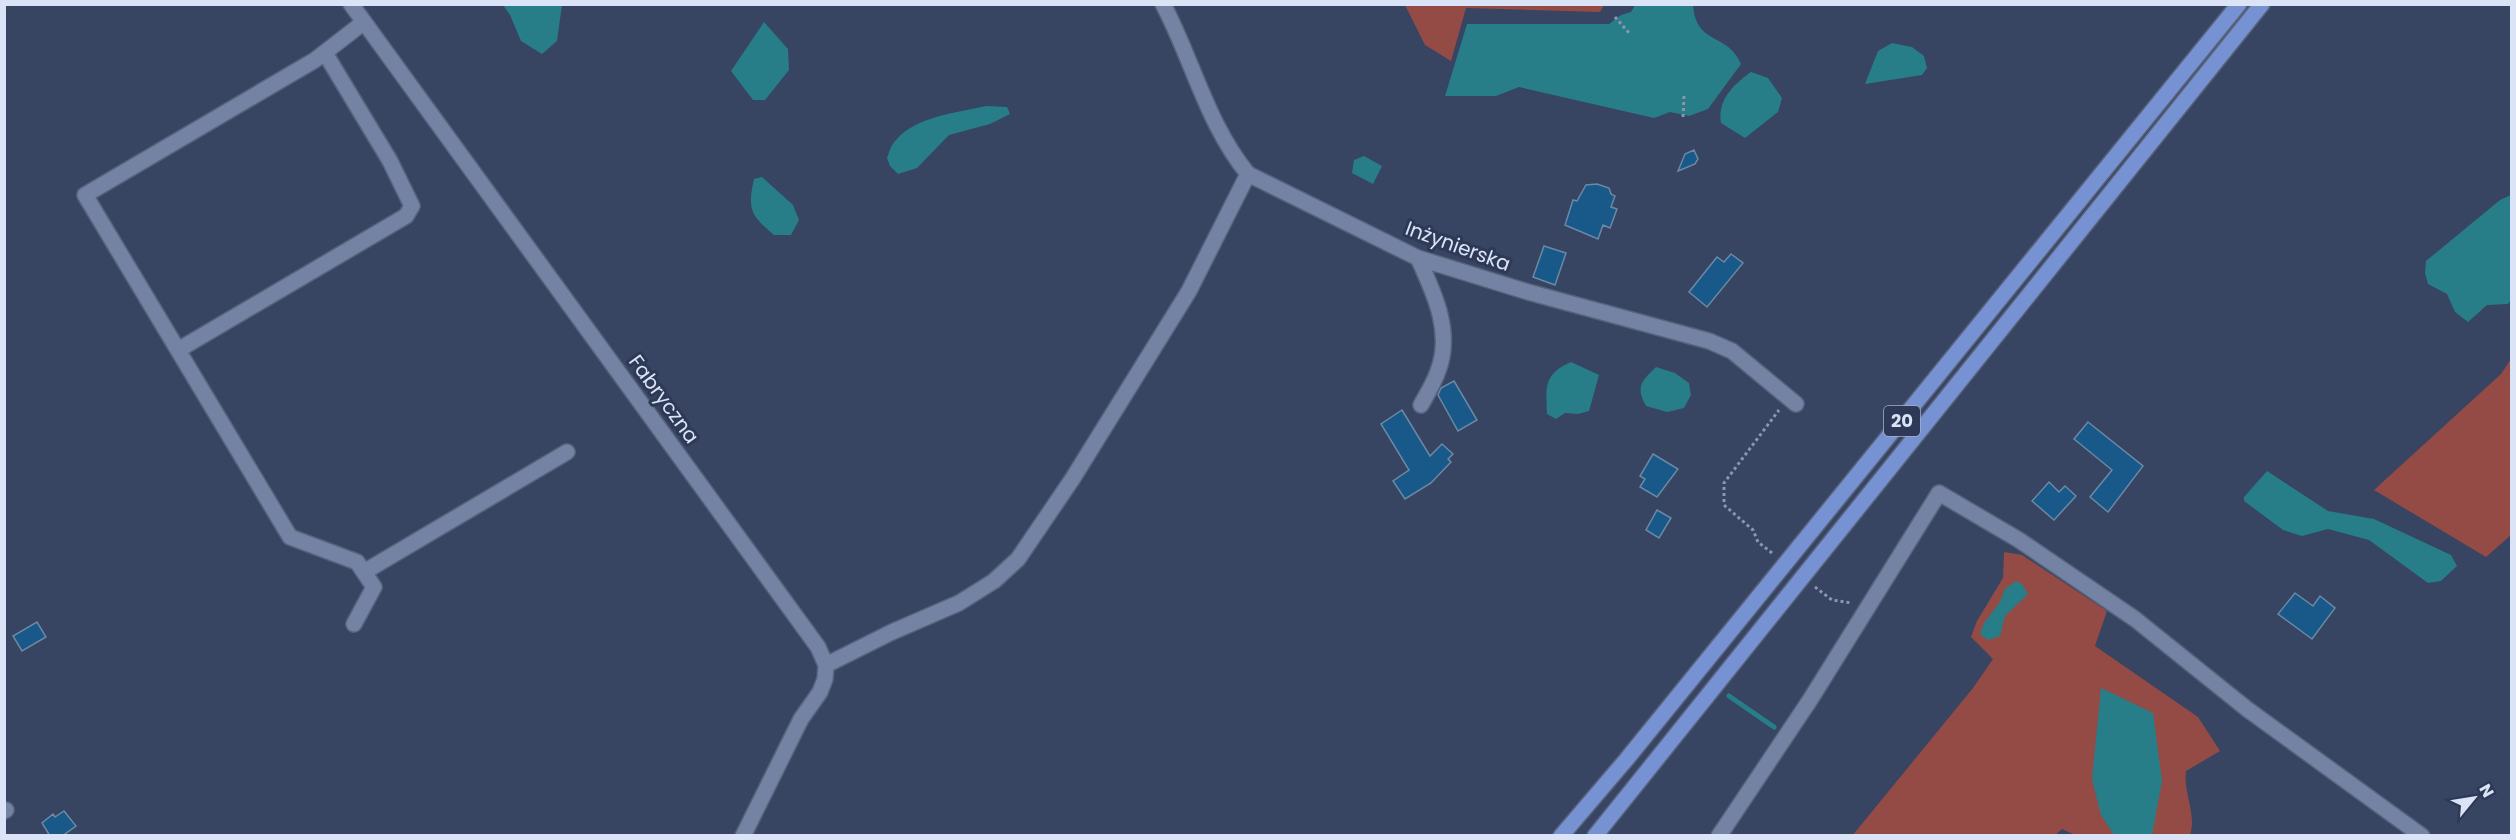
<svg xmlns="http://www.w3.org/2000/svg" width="2516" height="840" viewBox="0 0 2516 840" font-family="Poppins,sans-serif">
<rect width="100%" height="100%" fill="#374462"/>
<!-- green -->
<path fill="#944b46" d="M1405,5H1604L1600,12L1466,8L1451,61L1425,45Z
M2511,359V535L2486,557L2374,490L2501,374Z
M2004,552L2022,555L2107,611L2095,646L2198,717L2220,751L2186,771C2183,793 2197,814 2190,835L2077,836L2062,829L2054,836H1852L1973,688L1993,659L1971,637L1977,621L2003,578Z"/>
<!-- water -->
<path fill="#277e88" d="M503,5H562L557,41L542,54L521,41L510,15Z
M1635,5H1693C1696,46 1728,32 1741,64L1708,109L1689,116L1670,112L1654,118L1519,87L1496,96H1445L1467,24H1609L1621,15L1631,12Z
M764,22L788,49L789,70L765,100H753L731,71Z
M1892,43L1912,47L1924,56L1927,68L1922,75L1865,84L1878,51Z
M1751,72L1768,78L1782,98L1778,112L1745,138L1721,123C1717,100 1734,84 1751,72Z
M986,106L1007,107L1010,114L990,124L949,135L917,168L898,174L890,166L887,158C889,153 891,145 895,141C916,116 956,113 986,106Z
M1364,156L1382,166L1373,184L1352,173L1354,160Z
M762,177L793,205L799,220L791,235H774C751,216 747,209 754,179Z
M2511,195V300L2508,304L2487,305L2468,322L2455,312L2447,294L2428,284L2425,273L2426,261L2500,200Z
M1571,362L1599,375L1589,411L1578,414L1565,413L1556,419L1547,414C1546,388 1543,374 1571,362Z
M1656,367L1675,373L1689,383L1691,395L1684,408L1667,412L1646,406C1635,386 1642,381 1656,367Z
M2267,471L2328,511L2374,519L2451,555L2457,566L2441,581L2428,583L2369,540L2328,529L2302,536L2283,530L2244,501V497Z
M2016,581L2022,584L2028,594L2005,616L2000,636L1988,640L1980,634L1984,623L2000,602L2005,589Z
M2101,688L2153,713L2162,781L2152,835H2114L2101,815L2092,779Z"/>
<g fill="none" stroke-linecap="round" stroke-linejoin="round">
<!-- stream -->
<path stroke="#277e88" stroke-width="5" d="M1729,696L1774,727"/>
</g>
<!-- building -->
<path fill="#18598a" stroke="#6b89a5" stroke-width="1.5" d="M1694,150L1698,159L1695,164L1678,171L1685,154Z
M1597,184L1609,188L1611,194L1615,196L1611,207L1617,209L1610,228L1603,225L1598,239L1565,225L1573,200L1577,201L1586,185Z
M1544,246L1566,253L1555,285L1533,277Z
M1731,254L1743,263L1707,307L1689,292L1717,257L1724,262Z
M1454,381L1477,420L1458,431L1438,395L1441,388Z
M1402,410L1430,456L1442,444L1453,454L1448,459L1451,462L1431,483L1405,499L1393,481L1409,470L1381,424Z
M2088,422L2143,466L2108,512L2090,497L2112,470L2074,439Z
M1653,454L1678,469L1657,497L1640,487L1645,479L1640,476Z
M2049,482L2059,492L2065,486L2076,496L2054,520L2032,501Z
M1657,510L1671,518L1659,538L1646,530Z
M2295,593L2313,606L2320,596L2335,608L2312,639L2278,614Z
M37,622L46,637L22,651L13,636Z
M64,811L76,826L62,836H50L42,823L53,814L55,817Z"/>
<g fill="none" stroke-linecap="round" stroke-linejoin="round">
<defs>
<path id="minor" d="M351,4L818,647L826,665L825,679L820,692L801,719L743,836
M1163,4C1193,61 1207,124 1248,174L1418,258L1528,292L1709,341L1732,351L1796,404
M1418,258C1434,293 1453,332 1438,371C1434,383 1427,394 1421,405
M178,350L406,216L412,206L390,161L325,53
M364,572L567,452
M354,624L374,587L357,562L290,537L85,195L315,60L364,22
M826,665L892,632L959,603L994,581L1018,559L1073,478L1189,291L1248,174
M4,811L6,810
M1719,836L1810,700L1939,493L2019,540L2135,619L2247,709L2422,836"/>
<path id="major" d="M1561,836L1626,760L2239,4
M1595,836L2262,4"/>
</defs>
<!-- minor casing -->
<use href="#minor" stroke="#57627b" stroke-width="18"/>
<!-- major casing -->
<use href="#major" stroke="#57627b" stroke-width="18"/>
<!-- path -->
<path stroke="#8c97ae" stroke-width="3" stroke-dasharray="3 3" stroke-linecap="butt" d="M1615,17L1629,33
M1683,117L1684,96
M1772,553L1758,542L1753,530L1724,505V483L1779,410
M1815,587L1832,600L1852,603"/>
<!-- minor -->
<use href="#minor" stroke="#7483a4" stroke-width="15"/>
<!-- major -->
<use href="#major" stroke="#7792d2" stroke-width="15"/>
</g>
<g text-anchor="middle" stroke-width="6" stroke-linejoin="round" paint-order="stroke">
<!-- shield labels -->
<rect fill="#2d3957" stroke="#a7b1c6" stroke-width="1.5" x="1884" y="406" width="36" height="30" rx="4.5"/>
<g font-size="18" font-weight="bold" fill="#dbe4f6">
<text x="1902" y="427">20</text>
</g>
<!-- street labels -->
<g font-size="20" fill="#dbe4f6" stroke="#2d3957">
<text transform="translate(1458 246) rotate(20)" y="7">Inżynierska</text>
<text transform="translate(664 399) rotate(54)" y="7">Fabryczna</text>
</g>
</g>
<!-- border -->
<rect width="2516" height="840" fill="none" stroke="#dbe4f6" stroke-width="12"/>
<!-- north arrow -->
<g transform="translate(2474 798) rotate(60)" stroke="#2d3957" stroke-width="4.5" paint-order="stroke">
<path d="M0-4.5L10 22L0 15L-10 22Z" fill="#dbe4f6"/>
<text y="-9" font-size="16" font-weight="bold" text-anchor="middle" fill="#dbe4f6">N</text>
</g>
</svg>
